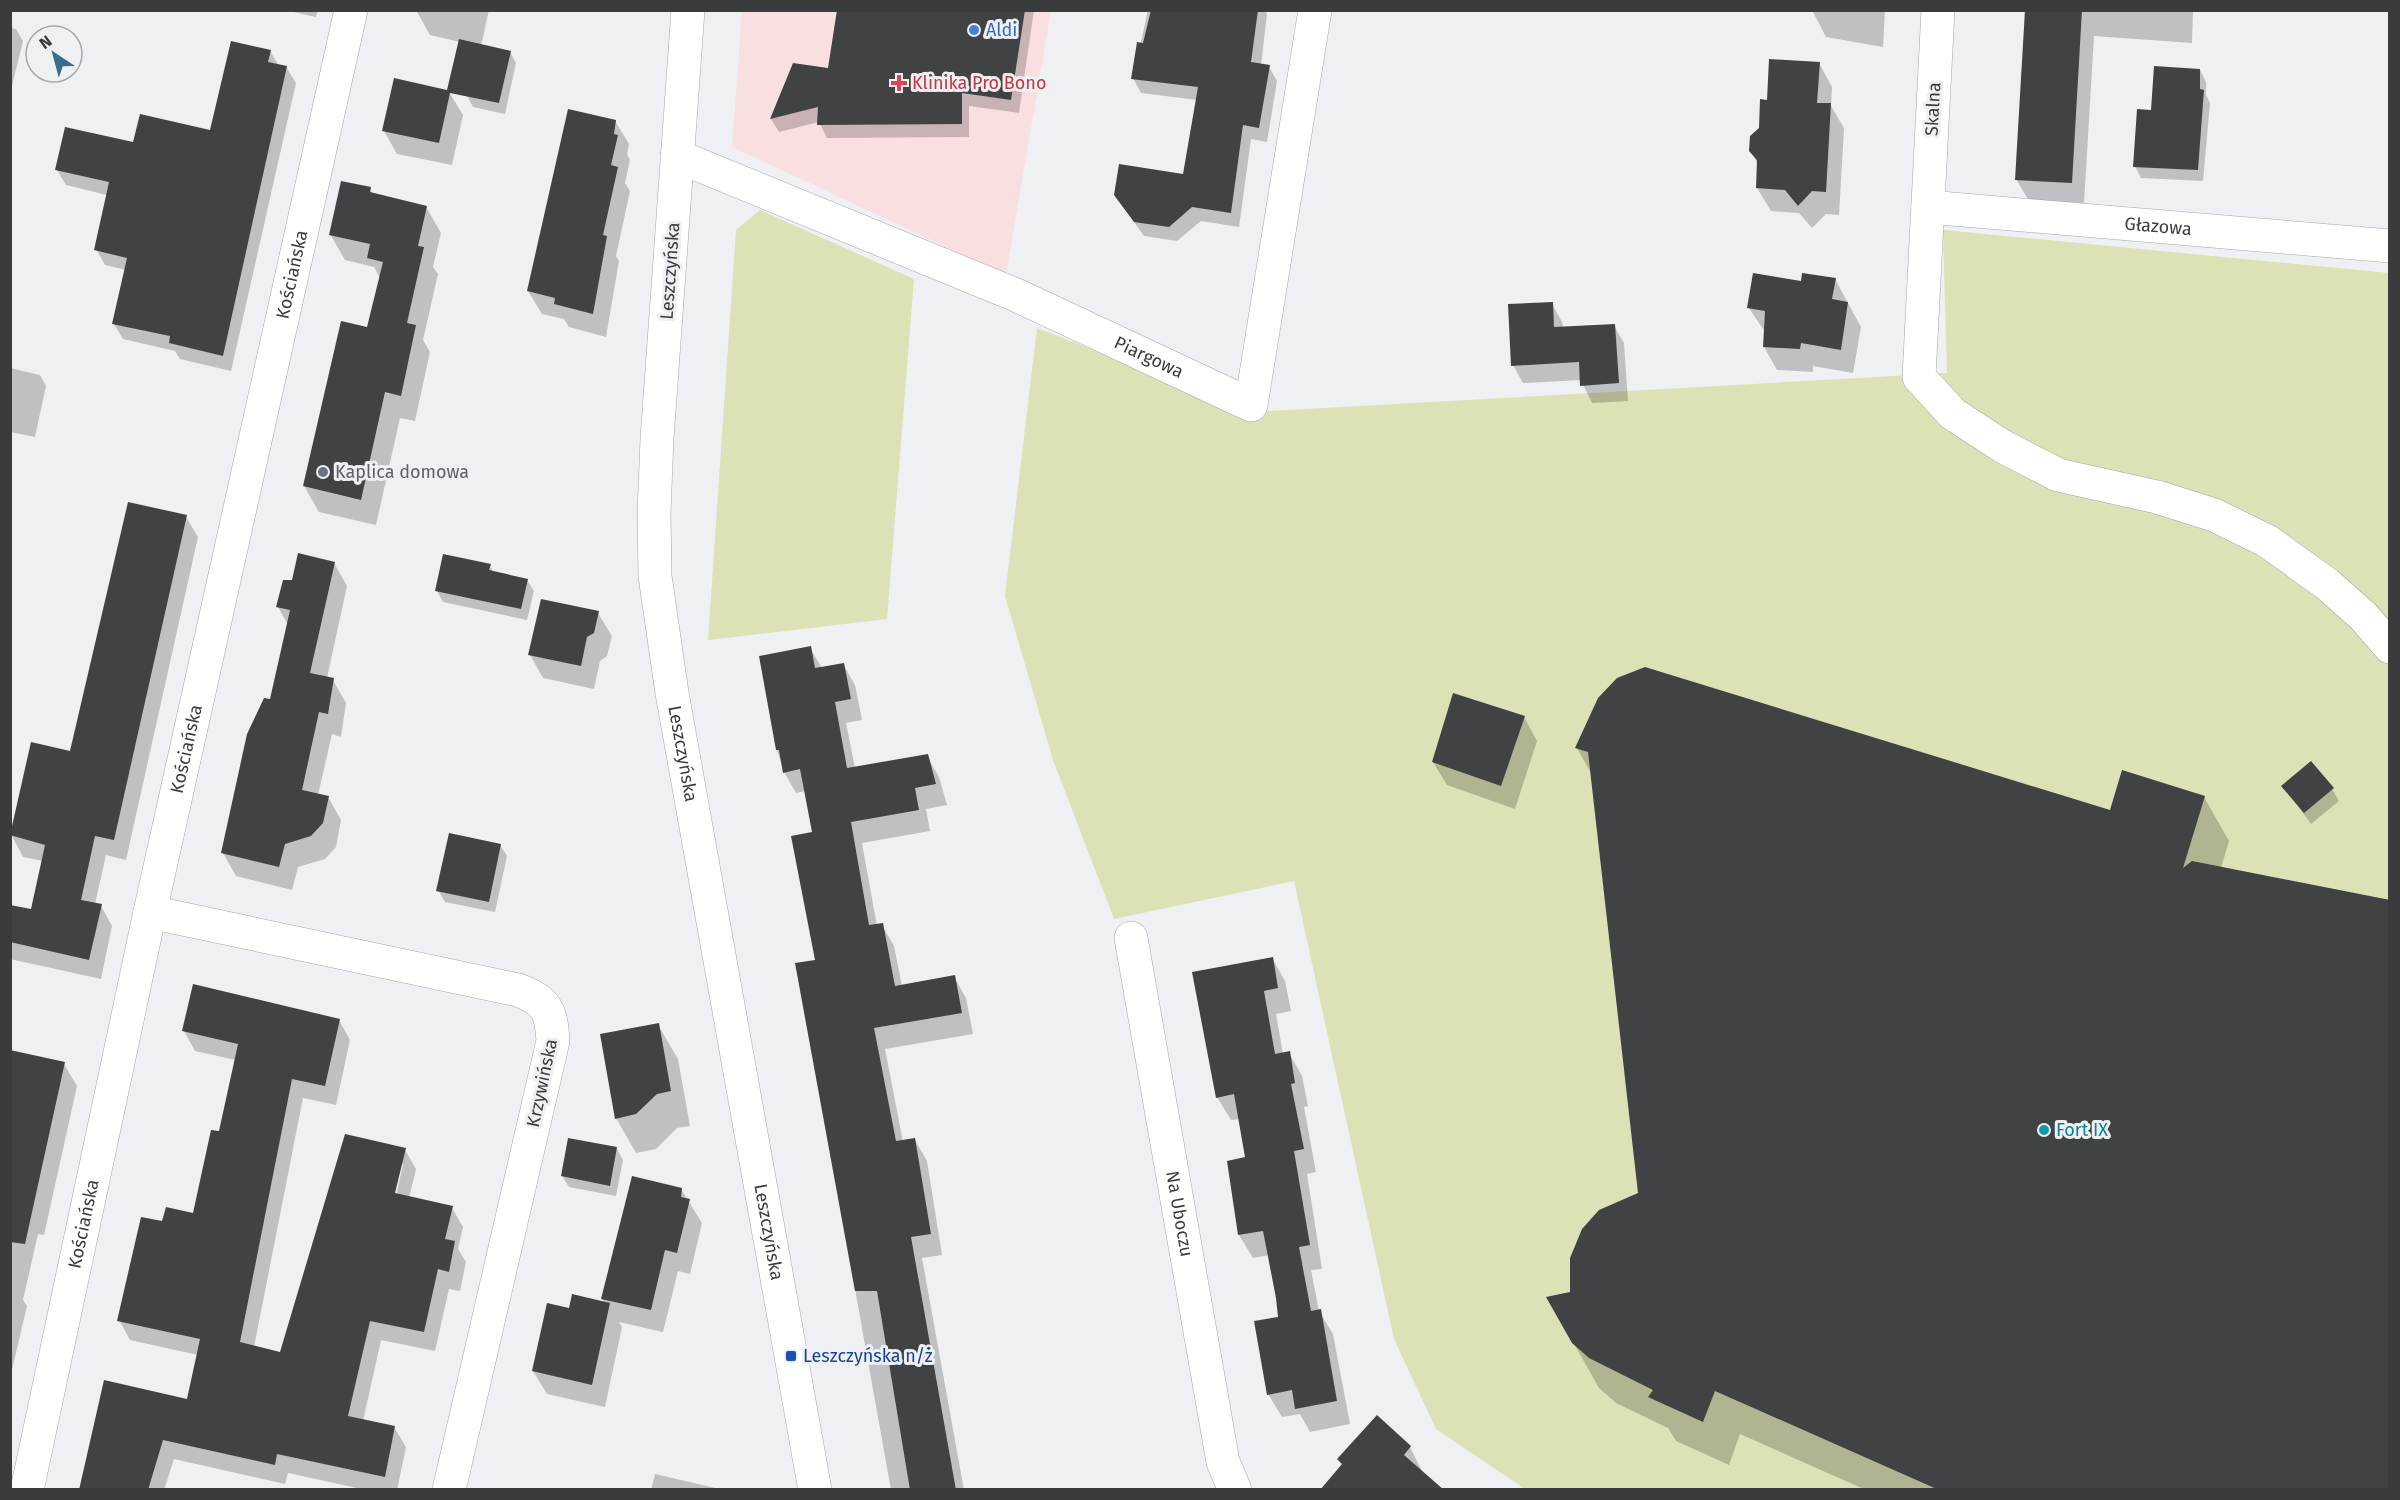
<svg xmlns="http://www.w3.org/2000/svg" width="2400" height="1500" viewBox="0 0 2400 1500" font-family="'Fira Sans',sans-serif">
<rect width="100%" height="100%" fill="#eff0f4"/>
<!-- commercial -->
<path fill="#fadfe1" d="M742,11H1051L1006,275L732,147Z"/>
<!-- green -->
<path fill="#dde1b6" d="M760,210L914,279L887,619L708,640L736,230Z
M1943,230L2389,273V1489H1525L1436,1429L1394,1339L1294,881L1114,919L1053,760L1005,596L1037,328L1253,412L1947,373Z"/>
<!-- shadow -->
<path fill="#0003" fill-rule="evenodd" d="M285,10H318L316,17Z
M416,10H489L481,46L510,52L516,63L505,114L473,107L467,96L477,46L430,35Z
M839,10H1034L1019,113L969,106V137L827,138L819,122L779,132L771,119L793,65L829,70Z
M1148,10H1265L1267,14L1261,65L1269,67L1277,81L1267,142L1251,139L1239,227L1201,221L1177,241L1144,236L1125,209L1184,176L1197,100L1141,93L1133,78Z
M1812,10H1885L1883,47L1826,37Z
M2026,10H2193L2192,43L2094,36L2084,203L2029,201L2016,179Z
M10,28L16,29L23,41L10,94Z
M270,51L279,66L286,67L296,83L231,371L180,359L175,351L123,339L114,324L126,270L105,265L96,249L107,195L66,185L57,170L134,144L211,132Z
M1819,63L1832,87L1831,106L1844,128L1839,215L1826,214L1812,228L1799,213L1771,211L1757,188L1758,165L1751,151L1768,101Z
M2200,70L2206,82V95L2210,103L2203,181L2141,178L2135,166L2152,111Z
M449,92L463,115L452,165L397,154L384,131Z
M615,121L629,144L627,154L630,160L625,183L630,191L616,256L619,261L606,337L569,327L564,319L542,314L528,291Z
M370,189L373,195L426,207L441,233L433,267L438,274L423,340L430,352L415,421L400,418L376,525L319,512L304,486L368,328L380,278L374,267L345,260L330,234Z
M1835,279L1861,327L1853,373L1813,366V372L1777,370L1764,347L1765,332L1749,308L1802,283Z
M1552,304L1562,322L1563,328L1614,326L1624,343L1628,401L1592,403L1581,380L1523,383L1513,365Z
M10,368L40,375L46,386L35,437L10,432Z
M186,517L198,537L126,860L106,855L95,904L101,906L112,926L101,979L10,959V905L32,910L43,861L23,857L12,836L32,744L71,753Z
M334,563L347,586L327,678L333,680L346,703L341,737L332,734L318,795L328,797L341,820L336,847L325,859L298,867L292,890L236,876L223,853L271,700L288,625L278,607L293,581Z
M490,566L494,573L527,580L534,591L527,620L443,602L437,591Z
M598,613L612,636L607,656L600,661L594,689L543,678L530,655Z
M810,648L822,668L843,664L855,685L862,720L846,723L855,768L927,756L939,777L947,805L926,809L930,831L862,843L877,926L882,925L894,946L902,986L954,977L966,998L973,1034L885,1049L903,1142L915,1140L927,1161L942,1255L922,1258L964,1490H891L797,965L816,961L814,833L806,791L796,793L784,772L777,750Z
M1524,717L1537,741L1515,809L1447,785L1433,762Z
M1577,748L2111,812L2204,797L2229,841L2221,868L2390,1490H1866L1740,1434L1729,1465L1676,1441L1668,1428L1616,1403L1599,1388L1548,1298L1572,1294L1639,1194L1592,775Z
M2283,786L2332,789L2339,801L2311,824Z
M500,845L507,856L495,912L445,902L438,890Z
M1272,958L1285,981L1291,1011L1276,1014L1283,1054L1289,1053L1302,1076L1308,1106L1304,1107L1316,1172L1307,1174L1322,1269L1311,1270L1319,1311L1333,1334L1350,1424L1310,1432L1300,1414L1282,1417L1268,1394L1280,1318L1270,1255L1253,1258L1239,1235L1229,1162L1246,1159L1240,1119L1231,1120L1217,1097Z
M339,1020L350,1040L336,1105L303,1098L254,1347L281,1354L405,1150L416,1169L409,1198L452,1208L463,1227L458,1249L466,1262L460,1291L449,1289L435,1351L381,1340L363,1421L394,1427L406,1447L397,1490H366L288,1473L285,1484L174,1459L164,1490H80L188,1401L198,1355L130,1340L119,1320L163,1223L194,1215L220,1133L236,1060L195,1051L184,1031ZM400,1164H403L395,1201L392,1200Z
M658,1025L678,1059L690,1126L677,1128L656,1149L636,1153L616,1118Z
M10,1052L64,1064L77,1086L44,1235L38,1234L23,1300L27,1306L10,1378Z
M617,1149L623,1160L616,1196L569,1187L562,1176Z
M681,1189L702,1223L690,1274L678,1271L663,1332L619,1322L622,1327L605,1407L547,1394L533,1371L570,1309L605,1303L602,1299Z
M1377,1417L1410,1447L1424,1475L1342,1466L1339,1459Z
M655,1474L724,1490H651Z"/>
<!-- building -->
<path fill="#404244" d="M837,10H1025L1011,100L962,93V124L817,125L818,107L770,119L793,63L828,68Z
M1151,10H1258L1251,62L1270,65L1259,128L1243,125L1231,213L1192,207L1169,227L1134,222L1114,195L1119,164L1183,174L1198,87L1131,79L1137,42L1143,43Z
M2025,10H2082L2072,183L2015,180Z
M459,39L511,51L499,103L450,93L439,143L382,131L394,78L447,90Z
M231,41L271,50L268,62L287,66L223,356L169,343L170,336L112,324L127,258L94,250L109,182L55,170L65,127L133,142L140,114L210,130Z
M1769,59L1820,62L1817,103H1831L1826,192L1812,191L1798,206L1785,190L1756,188L1757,160L1749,151L1750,136L1759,128L1760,99L1767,100Z
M2154,66L2200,69V89L2204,90L2198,170L2133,167L2137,109L2151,110Z
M568,109L616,120L614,134L618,135L611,165L618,167L603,235L607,236L593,314L554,304L555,298L527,291Z
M341,181L371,187L370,192L427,206L418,246L424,247L407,323L416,325L401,396L385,392L361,500L303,486L341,321L367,327L383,262L367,258L370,244L329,235Z
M1753,273L1801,281L1802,273L1836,278L1832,299L1848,302L1841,350L1801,343L1800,349L1763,347L1765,311L1747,308Z
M1553,302L1554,327L1615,324L1619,383L1580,386L1579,362L1511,366L1508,304Z
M128,502L187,515L114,840L95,836L81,900L102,904L89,960L10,942V905L31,909L45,845L10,835L31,742L70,751Z
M298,553L335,562L310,673L334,678L328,714L319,712L302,790L329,796L323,823L311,836L285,844L279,867L221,853L247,734L264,698L270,699L290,610L276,607L283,580H292Z
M443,554L491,564L489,570L528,579L521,609L435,591Z
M541,599L599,611L594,633L587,637L581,666L528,655Z
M811,646L815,668L844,663L851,699L835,702L847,768L928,754L936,784L915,788L919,810L851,822L869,925L883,923L895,986L955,975L962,1013L874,1028L896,1141L915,1138L931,1234L911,1237L956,1490H910L877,1291H855L795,963L815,960L791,836L812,832L800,769L783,773L779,750H776L759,656Z
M1645,667L2110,810L2122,770L2205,796L2183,868L2192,861L2390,900V1490H1939L1715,1391L1703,1422L1648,1397L1653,1390L1589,1358L1572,1343L1546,1297L1570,1292V1258L1582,1229L1599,1210L1638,1193L1588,752L1575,748L1598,698L1617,678Z
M1453,693L1525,716L1501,786L1432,762Z
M2311,761L2334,788L2304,813L2281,786Z
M449,833L501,844L489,902L436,891Z
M1273,957L1278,988L1264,991L1275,1054L1290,1051L1295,1083L1291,1084L1304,1149L1294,1151L1310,1245L1299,1247L1311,1311L1321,1309L1337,1401L1295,1409L1292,1390L1267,1395L1254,1321L1278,1317L1276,1298L1263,1231L1238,1235L1227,1161L1245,1157L1234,1094L1216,1098L1192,972Z
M193,984L340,1019L325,1086L292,1079L240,1342L280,1352L345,1134L406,1148L395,1193L453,1206L445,1239L455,1241L449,1272L438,1269L424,1332L370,1321L348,1416L395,1426L385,1477L277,1454L275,1465L163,1440L148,1490H79L104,1380L187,1399L200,1339L117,1321L141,1217L162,1221L166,1207L193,1213L211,1130L219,1131L238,1044L182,1031Z
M659,1023L671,1091L657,1094L636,1114L615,1119L600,1034Z
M10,1050L65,1062L25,1244L10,1242Z
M568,1138L617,1147L610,1186L561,1176Z
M632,1176L682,1188L681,1197L690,1199L677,1253L665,1250L651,1310L601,1299Z
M572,1294L610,1303L592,1385L532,1371L547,1303L569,1308Z
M1377,1415L1411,1446L1404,1455L1444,1490H1320L1342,1464L1337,1459Z"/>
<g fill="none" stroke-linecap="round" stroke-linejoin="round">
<defs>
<g id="minor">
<path id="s1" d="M688,10L657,439L654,513L655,576L672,693L815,1490"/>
<path d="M1938,10L1919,377L1953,414L2002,446L2058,475L2157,497L2214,515L2267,541L2327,584L2363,616L2390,647"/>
<path id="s2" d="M677,156L1016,295L1251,405L1315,10"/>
<path id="s3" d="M1928,207L2390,246"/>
<path d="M150,912L518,990C547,1001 551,1010 553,1041L449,1490"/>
<path id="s4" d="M1131,938L1223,1462L1235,1490"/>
<path id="s5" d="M27,1490L150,912L351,10"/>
</g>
</defs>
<!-- minor casing -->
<use href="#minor" stroke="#a3a5a8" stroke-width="34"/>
<!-- minor -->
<use href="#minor" stroke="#fff" stroke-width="33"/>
</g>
<!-- markers -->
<circle fill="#3f7fe0" stroke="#eff0f4" stroke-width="2" cx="974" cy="30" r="6"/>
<path fill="#e0444e" stroke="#eff0f4" stroke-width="2" d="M896 74h6v6h6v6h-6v6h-6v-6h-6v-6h6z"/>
<circle fill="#6b7280" stroke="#eff0f4" stroke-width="2" cx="323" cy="472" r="6"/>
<circle fill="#0f9aa8" stroke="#eff0f4" stroke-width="2" cx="2044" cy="1130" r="6"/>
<rect fill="#1a4fb4" stroke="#eff0f4" stroke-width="2" x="785" y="1350" width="12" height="12" rx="3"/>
<g text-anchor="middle" stroke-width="6" stroke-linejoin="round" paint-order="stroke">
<!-- shop labels -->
<g font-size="18" fill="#366cbe" stroke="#eff0f4" text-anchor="start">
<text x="986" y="36">Aldi</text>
</g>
<!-- health labels -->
<g font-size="18" fill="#be3a42" stroke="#eff0f4" text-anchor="start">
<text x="912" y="89">Klinika Pro Bono</text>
</g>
<!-- street labels -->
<g font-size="18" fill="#3a3b3c" stroke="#eff0f4">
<text transform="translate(1933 109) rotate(-87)" y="6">Skalna</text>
<text dy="6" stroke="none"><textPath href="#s3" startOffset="231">Głazowa</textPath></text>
<text transform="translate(670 271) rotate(-86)" y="6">Leszczyńska</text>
<text dy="6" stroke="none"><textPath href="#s5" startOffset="1244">Kościańska</textPath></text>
<text dy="6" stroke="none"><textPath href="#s2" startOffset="513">Piargowa</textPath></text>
<text dy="6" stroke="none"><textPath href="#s5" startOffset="758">Kościańska</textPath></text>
<text dy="6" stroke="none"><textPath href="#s1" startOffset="747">Leszczyńska</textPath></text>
<text transform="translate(542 1083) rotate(-78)" y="6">Krzywińska</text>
<text dy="6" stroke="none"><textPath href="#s4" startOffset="280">Na Uboczu</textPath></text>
<text dy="6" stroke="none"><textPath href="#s5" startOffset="272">Kościańska</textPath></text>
<text dy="6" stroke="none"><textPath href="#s1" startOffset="1233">Leszczyńska</textPath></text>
</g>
<!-- worship labels -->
<g font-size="18" fill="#5b616d" stroke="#eff0f4" text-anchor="start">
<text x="335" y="478">Kaplica domowa</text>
</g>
<!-- culture labels -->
<g font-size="18" fill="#0d838f" stroke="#eff0f4" text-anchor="start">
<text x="2056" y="1136">Fort IX</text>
</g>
<!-- transit labels -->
<g font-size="18" fill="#164399" stroke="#eff0f4" text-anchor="start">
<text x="803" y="1362">Leszczyńska n/ż</text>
</g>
</g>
<!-- border -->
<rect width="2400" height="1500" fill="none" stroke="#3a3b3c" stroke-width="24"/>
<!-- north arrow -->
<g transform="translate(54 54) rotate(324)"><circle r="28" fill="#eff0f4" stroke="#a7a8aa" stroke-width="1.5"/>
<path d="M0-4.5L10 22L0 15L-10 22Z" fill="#386e89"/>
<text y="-9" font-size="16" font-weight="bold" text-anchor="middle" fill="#3a3b3c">N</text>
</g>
</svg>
